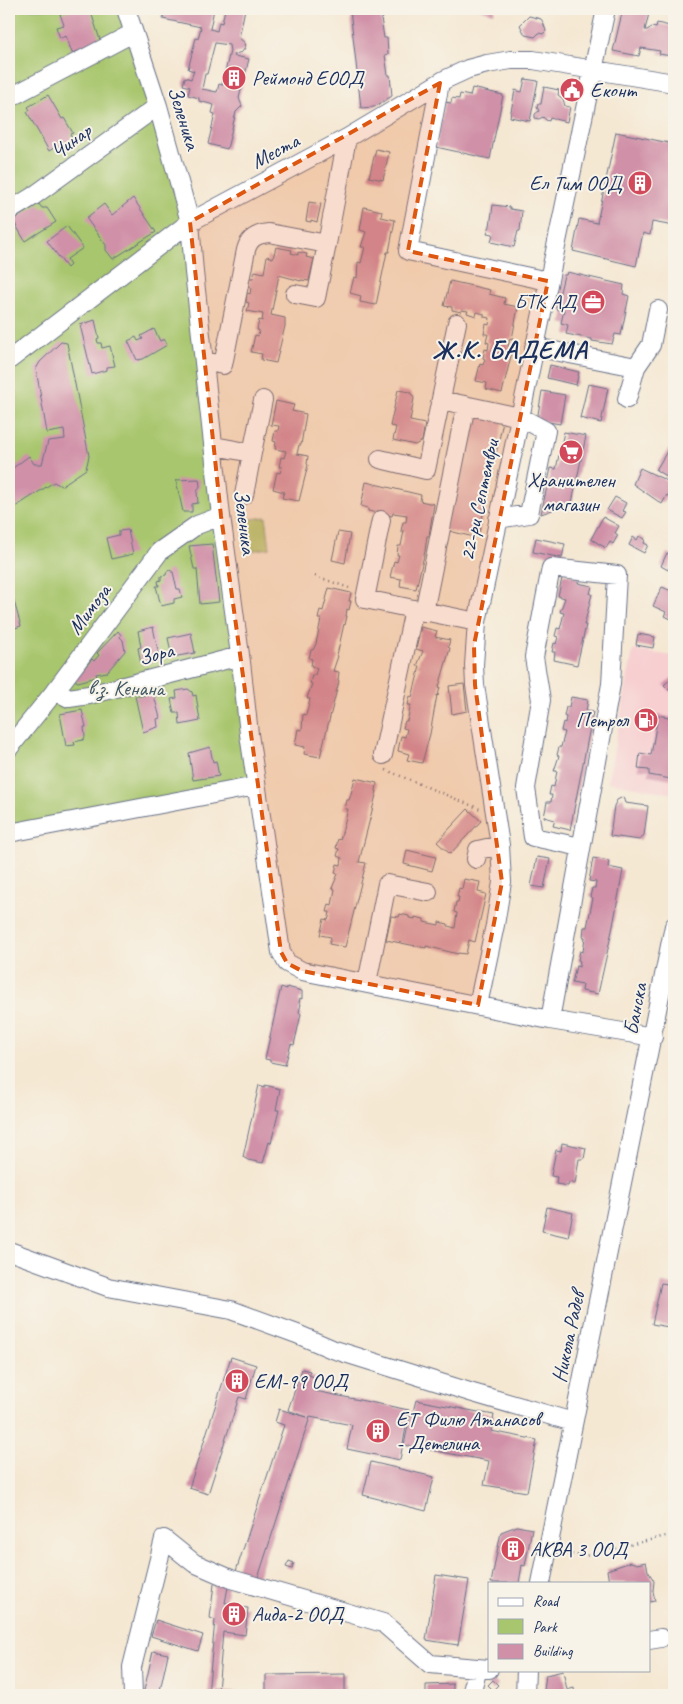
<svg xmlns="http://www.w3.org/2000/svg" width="683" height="1704" viewBox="0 0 683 1704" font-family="Caveat,sans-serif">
<rect width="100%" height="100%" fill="#f7f3e8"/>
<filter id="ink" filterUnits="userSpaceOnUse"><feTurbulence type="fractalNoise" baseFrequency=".02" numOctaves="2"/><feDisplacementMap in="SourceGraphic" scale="10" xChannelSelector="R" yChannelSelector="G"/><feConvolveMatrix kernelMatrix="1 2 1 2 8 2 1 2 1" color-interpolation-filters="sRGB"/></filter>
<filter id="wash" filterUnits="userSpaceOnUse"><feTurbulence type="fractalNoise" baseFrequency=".0096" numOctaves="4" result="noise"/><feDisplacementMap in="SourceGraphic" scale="20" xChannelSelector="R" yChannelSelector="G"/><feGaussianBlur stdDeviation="1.12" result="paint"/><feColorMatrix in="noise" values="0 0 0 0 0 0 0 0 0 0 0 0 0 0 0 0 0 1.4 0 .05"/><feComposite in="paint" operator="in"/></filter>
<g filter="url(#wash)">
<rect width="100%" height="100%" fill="#f5e8d3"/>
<!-- built -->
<path fill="#f7cfd1" d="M633,650L674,656V794L608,782Z"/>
<!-- green -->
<path fill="#a8c66d" stroke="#627a66" d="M9,9H126L190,222L256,786L9,837Z
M266,517L270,548L250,551L245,520Z"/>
<g id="blocks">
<!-- building -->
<path fill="#d090a7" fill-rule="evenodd" d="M73,9H90L101,43L72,53L66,36L60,38L56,27L64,25L60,14Z
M165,9H214L210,29L217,31L219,22L222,23L225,9H245L239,38L244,42L245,48L242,52L235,54L234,56L249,59L239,98L242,106L236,112L227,149L208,144L215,114L212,113L214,105L199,101V98L188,95L190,87L183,85L185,77L191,79L194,71L188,69L196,38L198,39L201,27L163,19ZM215,43L229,45L230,51L222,85L219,84L217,92L202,89L205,74H207Z
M350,9H383L384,17L381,18L384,38H387L388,54L385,55L388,75H390L392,96L374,107L361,108Z
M479,9H495L494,13Z
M623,9H650L645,30H647L652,27L656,28L657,23L674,27V54H671V56L659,54L660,51L641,48L639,56L613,51Z
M529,16L541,19L543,22L546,31L543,34L539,33L535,37L525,35L520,25Z
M525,79L538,81L530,121L510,117L515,90L522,92Z
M544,87L559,90L558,95L563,99L565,106L570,107L567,122L550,118L549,121L546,120L543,117L539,119L535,118V114L539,111L537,107L538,104H541Z
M472,88L503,95L490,159L436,147L445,102L451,103L452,98L459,99L460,94L470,96Z
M48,95L62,119L64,118L73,133L70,134L74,140L59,149L57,146L49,151L27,112L30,110L28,107Z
M616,132L674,144V226L652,222L650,235L643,233L636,266L573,251L579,219L597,223Z
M376,149L389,152L383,180L369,177Z
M133,198L156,232L113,259L106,250V245L86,218L104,204L112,215Z
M309,202L321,204L317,222L311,220V222L306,221Z
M39,204L42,208H47L56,222L25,241L13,220Z
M493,205L510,207V209L522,211L520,231H518L514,247L491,242L493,234L487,233L490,226Z
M364,207L382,211L381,217L395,220L389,252H387L376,305L360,302L361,296L350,293L354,277L357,278L358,262L361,263L365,247H361L366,232L360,230Z
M67,226L83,248L67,259L70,265L67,268L47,241Z
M276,247L292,250L291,253L298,255V252L307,254L306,257L314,259L309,281L301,280V281L279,275L271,315L285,318V326L276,363L261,360L262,354L251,352L255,335L258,336L259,330H257L259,320L262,321L263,314L247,311L249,303L246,302L247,293L250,294L251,287H248L250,278H253L255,271L264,273L267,256L273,258Z
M567,272L624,285L623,294L629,296L621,335L615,334L612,344L592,341V339L566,334L568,325L561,323L564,310L556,309L564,275H566Z
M450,281L490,290L489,294L505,298L504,304L518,307L512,339L510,338L508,347L512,348L511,356L502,393L486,389L487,383L476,381L480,364L483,365L485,359L483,358L485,349L488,350L489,343L486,342L488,334H484L486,324L489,325L490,318L484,317V314L477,312L476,316L467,313L468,311L461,310V312L452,310V307L444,306Z
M95,320L99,338L97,339L98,343H101L102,348L110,346L115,366L107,367V370L92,374L80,325Z
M154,329L160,341L164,339L167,345L143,359L137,360L128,341L136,337L138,341L143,339L141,336Z
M61,342L67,343L89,456L86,469L61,486L54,482L9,511V471L29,456L34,464H42L48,441L65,439L64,430L47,433L36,369L40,362Z
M550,365L579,372L576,385L547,378Z
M588,384L608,388L601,423L580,418Z
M398,390L410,392L414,398L410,421L425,424L422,441L415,445L393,440L396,427L390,426Z
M542,391L565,395L560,424L537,420Z
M276,401L294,405L292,411L306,414L301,445H299L297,454L308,456L307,464L308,465L299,501L282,498L284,492L273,489L277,472L280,473L282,467H279L281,457L284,458L286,451L275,449L276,442L273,441L275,431H278L279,426L271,425Z
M469,415L503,421L479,533L474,537L445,530Z
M564,432L586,436L572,503L541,514L551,468L556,469Z
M669,448L674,452V473L670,479L656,470Z
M640,468L674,484V499L667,495L662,504L633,484Z
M199,479L200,486L197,492L198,503L192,504V512H183L176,480Z
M366,482L421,495L420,501L434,504L429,536H427L425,551L416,589L400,586L401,579L390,577L394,561L397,562L399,555H397L398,546H401L404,531H401L403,522H406L407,515L393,513L392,516L383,514V512L379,511H377V513L368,511V508L361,506Z
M615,497L626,503L622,511L626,512L622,518L607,510Z
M603,517L619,526L615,533L618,535L613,544L610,542L606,548L591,539Z
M128,530L133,554L111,559L106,538L119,535V531Z
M338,532L350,534L345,563L332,560Z
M639,536L645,539L644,543L648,545L644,553L629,545L633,537L637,540Z
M536,538L565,544L562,558L533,552Z
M212,544L219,602L200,604L197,569H194L189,546Z
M667,553L674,556L668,570L661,566Z
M170,570L173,572L177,589H180L182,597L174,599V603L161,606L156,586H159L158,581L161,580V576L166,575L167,571Z
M563,574L579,577L578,583L592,586L590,594H592L586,618L584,625H586L577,665L554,660L555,652H552L554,643L556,644L558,637L555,636L557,628L560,629L564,613L560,612L565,598L558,596Z
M9,584L21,626L9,630Z
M662,587L674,592V620L664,616L666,612L653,606Z
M329,588L351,593L349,601H351L349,610L347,609L346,616H347L345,625L344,624L337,655L338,656L333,671L339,672L338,680L339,681L320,757L304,754L305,747L295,745L298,729L302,730L303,714L306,715L310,699L307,698L312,684L310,683L312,675H315L317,668L311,666L312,659L309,658L311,650H313L316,644L321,619H318L320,610L323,611Z
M153,627L160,660L141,664L138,648L141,647L138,631Z
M421,627L437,631L435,637L450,640L448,647L450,648L439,687H440L438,696L437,695L430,734L422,763L407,760L409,754L398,751L401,736L405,737L407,729L403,728L405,721H407L411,705H408L410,696L412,697L414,690L420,666H417L423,651L416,649Z
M118,631L121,635L120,637L123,640L125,651L107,672L96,674L97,677L78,682L76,681L74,678L79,674L92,659L94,661L99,655L97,653Z
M191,633L195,653L172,657L168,638Z
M638,634L655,637L653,648L636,645Z
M674,676V695L664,685Z
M464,684L467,711L452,714L449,686Z
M188,689L192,692L193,696L196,695L200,721L180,725L179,713H174L171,699L177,698L176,691Z
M153,692L160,718L157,719L158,727L143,732L135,696H141Z
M571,697L588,700L586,711L593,712L570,830L553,826L555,820L544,817L547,802H551L552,795H549L551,786L554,787L557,771H554L559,756L557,755L559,747H561L565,732L561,731L563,722L565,723L566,717L564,716L566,707H569Z
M82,710L86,727H84L85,737L83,740L74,742L75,745L66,746L60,714Z
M642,713L649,714L648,725L641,724Z
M658,715L674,718V759L671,779L649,775V770L638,769L640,753L651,755Z
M210,747L213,762L216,761L219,776L193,780L189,753Z
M355,778L377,783L376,791H377L359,862L366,863L345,947L329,944L331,937L320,935L324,919L328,920L329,917L330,912H327L329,904L332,905L335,889L332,888L338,874L335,873L337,864L341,865L342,858L337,856L339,849L336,848L338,839L340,840L342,833L348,809H345L347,800H349L351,794Z
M623,797L625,803L648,806L644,835L640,840L610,836L614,806L617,800Z
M468,809L481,821L450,854L437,842Z
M407,850L436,857L432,871L404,864Z
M537,857L550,859L544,888L531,886Z
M593,858L609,861L608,867L623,870L613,926L598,994L582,991L583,985L572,983L576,966L579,967L580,961L578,960L580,951L583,952L585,937H583L584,927H587L593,898L590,897L592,888H595L596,882L589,881Z
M464,879L480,882L478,892L486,894L475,942L469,940L466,954L458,953V954L426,946V948L386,940L391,916L399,917L400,914L409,916V918H411L415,919V917L424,919V922L439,925V922L448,924V926L455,928L457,913L454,912L456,902H458L459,897H457L459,888L462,889Z
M281,987L287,989V987L302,991V999L300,998L299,1003L301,1004L299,1012L301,1014L294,1045L291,1044L285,1065L270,1062V1060L265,1059Z
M259,1085L265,1087V1085L280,1089L276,1110H279L271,1143L269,1142L263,1163L248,1160L243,1157Z
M562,1143L586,1148L584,1159H579L575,1184L569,1182L568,1186L556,1184L557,1177L551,1176L556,1150L561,1151Z
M547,1207L573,1213L568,1237L542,1231Z
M661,1283L674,1285V1328L652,1324Z
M231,1357L256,1365L246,1399L239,1397L208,1494L189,1488Z
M302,1369L310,1371L309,1375L316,1378V1381L312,1383L315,1391L409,1410L400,1460L347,1449L352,1425L310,1417L258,1578L236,1571L284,1425L275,1422L279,1409L306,1417L288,1410Z
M416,1400L494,1415L491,1431L537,1440L527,1492L484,1485L489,1461L404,1445L410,1416H412Z
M371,1462L434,1477L426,1511L363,1495Z
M517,1526L532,1529L525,1566L522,1565L519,1583H491L501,1532Z
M289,1561L294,1563L292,1569L286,1567Z
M631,1562L637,1564L646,1562L648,1571L654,1581L653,1591L655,1601L649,1602V1583H609L607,1570Z
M436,1575L469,1580L458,1645L426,1640Z
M214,1584L228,1587L225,1603H230L229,1606L248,1608L245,1635L223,1632L218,1691H213V1695H208L215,1620L210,1618Z
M156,1620L203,1635L198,1651L151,1636Z
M153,1651L168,1654L159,1695H143Z
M563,1671L567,1690L574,1688L575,1695H545L544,1690L546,1675Z
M345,1674V1695H266V1675Z
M493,1680L498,1685L493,1690L488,1685Z
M453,1684V1695H426V1685Z
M218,1691L240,1693L239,1695H217Z"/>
</g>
</g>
<g filter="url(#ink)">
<use href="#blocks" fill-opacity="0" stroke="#677087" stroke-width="1"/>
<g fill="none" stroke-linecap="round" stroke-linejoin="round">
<defs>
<path id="minor" d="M126,9L158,106L190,222L194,272L221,516L241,662L249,734L281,952L287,963L302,971L550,1020L653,1037
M440,83L408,251L548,281
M9,98L133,33
M9,211L32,197L158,106
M327,244L347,138
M534,347L636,367L651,345L658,310
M9,360L190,222L347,138L444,80L468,69L487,64L511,60H533L674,83
M204,361L223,365L246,250C249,238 257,234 269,233L327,244L316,298L295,294
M627,399L636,367
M441,400L520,417L546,431L529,514L498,519
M214,446L252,453L263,400
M380,459L426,470L457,323
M244,495L252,453
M381,520L365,599L477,622
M424,612L466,405
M55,691L69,698L89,695L240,656
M9,748L55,691L160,551L197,525L221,516
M383,755L414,609
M9,833L256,786
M476,859L478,850L500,845
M367,983L387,884L428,892
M478,1005L495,925L502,882L500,845L475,685L474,665L477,622L606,9
M550,1020L611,684L617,575L551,568L534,657L541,700L526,788L533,837L581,847
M9,1251L108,1287L231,1310L297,1334L332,1349L473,1393L573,1422
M541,1583L674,926
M649,1640L661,1638
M133,1695L132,1667L164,1539L194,1563L231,1579L383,1623L430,1664L489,1669
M471,1695L478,1668
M525,1695L526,1670"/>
</defs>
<!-- minor casing -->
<use href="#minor" stroke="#677087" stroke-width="20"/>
<!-- path -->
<path stroke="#677087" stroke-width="2.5" stroke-dasharray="1 4" stroke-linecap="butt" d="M315,576L352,589
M386,770L480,809
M562,1553L585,1556L674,1534"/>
<!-- minor -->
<use href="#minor" stroke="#fff" stroke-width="18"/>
</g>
</g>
<!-- marked area -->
<path fill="#de5710" fill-opacity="0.2" stroke="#de5710" stroke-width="4" stroke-dasharray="10 6" stroke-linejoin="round" d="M440,83L408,251L548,281L474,645L475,685L502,882L478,1005L302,971L287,963L281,952L221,516L190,222Z"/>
<!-- icons -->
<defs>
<symbol id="building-disc" viewBox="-11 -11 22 22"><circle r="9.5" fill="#d1495b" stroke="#f7f3e8"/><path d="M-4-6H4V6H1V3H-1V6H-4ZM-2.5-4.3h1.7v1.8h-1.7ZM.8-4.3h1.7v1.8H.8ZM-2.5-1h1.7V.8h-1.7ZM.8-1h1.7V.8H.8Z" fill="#fff"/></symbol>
<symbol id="civic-disc" viewBox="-11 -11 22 22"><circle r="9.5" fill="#d1495b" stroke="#f7f3e8"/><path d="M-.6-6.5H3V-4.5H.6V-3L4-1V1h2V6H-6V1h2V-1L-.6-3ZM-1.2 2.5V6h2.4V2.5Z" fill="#fff"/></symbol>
<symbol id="office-disc" viewBox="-11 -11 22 22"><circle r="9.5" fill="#d1495b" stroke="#f7f3e8"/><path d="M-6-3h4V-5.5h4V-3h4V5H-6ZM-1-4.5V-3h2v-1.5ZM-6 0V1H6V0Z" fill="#fff"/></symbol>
<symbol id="supermarket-disc" viewBox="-11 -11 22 22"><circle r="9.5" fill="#d1495b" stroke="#f7f3e8"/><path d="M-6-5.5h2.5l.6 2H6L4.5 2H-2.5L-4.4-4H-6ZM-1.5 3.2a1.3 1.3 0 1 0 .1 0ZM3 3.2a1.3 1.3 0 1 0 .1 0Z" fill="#fff"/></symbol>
<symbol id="fuel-disc" viewBox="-11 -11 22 22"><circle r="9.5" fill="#d1495b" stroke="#f7f3e8"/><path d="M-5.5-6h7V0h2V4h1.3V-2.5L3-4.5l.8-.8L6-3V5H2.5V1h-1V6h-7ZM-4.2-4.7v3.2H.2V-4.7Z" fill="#fff"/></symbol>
</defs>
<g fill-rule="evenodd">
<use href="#building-disc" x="220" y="64" width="28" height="28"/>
<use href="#civic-disc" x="558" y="76" width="28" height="28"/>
<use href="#building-disc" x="626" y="169" width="28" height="28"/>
<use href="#office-disc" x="579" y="288" width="28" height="28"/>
<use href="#supermarket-disc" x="557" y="438" width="28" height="28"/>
<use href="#fuel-disc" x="632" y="706" width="28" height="28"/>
<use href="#building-disc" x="223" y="1367" width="28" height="28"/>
<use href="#building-disc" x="364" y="1417" width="28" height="28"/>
<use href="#building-disc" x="499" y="1535" width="28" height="28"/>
<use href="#building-disc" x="220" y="1600" width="28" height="28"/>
</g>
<g text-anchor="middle" stroke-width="4" stroke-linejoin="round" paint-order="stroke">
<!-- poi labels -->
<g font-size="21" fill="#1b2f5e" stroke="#f7f3e8" text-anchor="start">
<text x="252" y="85">Реймонд ЕООД</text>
<text x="590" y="97">Еконт</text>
<text x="622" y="190" text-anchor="end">Ел Тим ООД</text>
<text x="576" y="309" text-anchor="end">БТК АД</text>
<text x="571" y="487" text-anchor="middle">Хранителен<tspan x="571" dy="24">магазин</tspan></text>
<text x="628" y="727" text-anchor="end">Петрол</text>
<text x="254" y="1388">ЕМ-99 ООД</text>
<text x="396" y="1426">ЕТ Филю Атанасов<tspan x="396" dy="24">- Детелина</tspan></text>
<text x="530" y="1556">АКВА 3 ООД</text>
<text x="252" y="1621">Аида-2 ООД</text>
</g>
<!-- street labels -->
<g font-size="21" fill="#1b2f5e" stroke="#f7f3e8">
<text transform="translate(184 118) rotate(73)" y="7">Зеленика</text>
<text transform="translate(71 141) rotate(-36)" y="7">Чинар</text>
<text transform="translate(275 151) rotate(-28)" y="7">Места</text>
<text transform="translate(479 500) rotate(-78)" y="7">22-ри Септември</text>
<text transform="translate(245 522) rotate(83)" y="7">Зеленика</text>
<text transform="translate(89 609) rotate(-53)" y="7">Мимоза</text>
<text transform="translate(156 654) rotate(-15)" y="7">Зора</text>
<text transform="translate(635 1009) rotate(-79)" y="7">Банска</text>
<text transform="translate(568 1337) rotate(-78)" y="7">Никола Радев</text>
</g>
<!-- park labels -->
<g font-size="21" fill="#3e5562" stroke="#f7f3e8">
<text x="126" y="695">в.з. Кенана</text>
</g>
<!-- district labels -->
<g font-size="26" font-weight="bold" letter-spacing="1" fill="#1b2f5e" stroke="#f7f3e8">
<text x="510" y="358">Ж.К. БАДЕМА</text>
</g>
</g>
<!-- margin -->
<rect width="683" height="1704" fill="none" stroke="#f7f3e8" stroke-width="30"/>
<!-- legend -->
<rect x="488" y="1582" width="162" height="90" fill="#f7f3e8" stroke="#9fa5b1"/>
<rect x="498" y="1598" width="25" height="8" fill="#ffffff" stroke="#9fa5b1"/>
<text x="533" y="1606" font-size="15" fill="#1b2f5e">Road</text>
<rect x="498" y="1619" width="25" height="15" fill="#a8c66d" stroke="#9fa5b1"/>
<text x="533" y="1632" font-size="15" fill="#1b2f5e">Park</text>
<rect x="498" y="1644" width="25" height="15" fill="#d090a7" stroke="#9fa5b1"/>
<text x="533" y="1656" font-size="15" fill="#1b2f5e">Building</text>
</svg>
